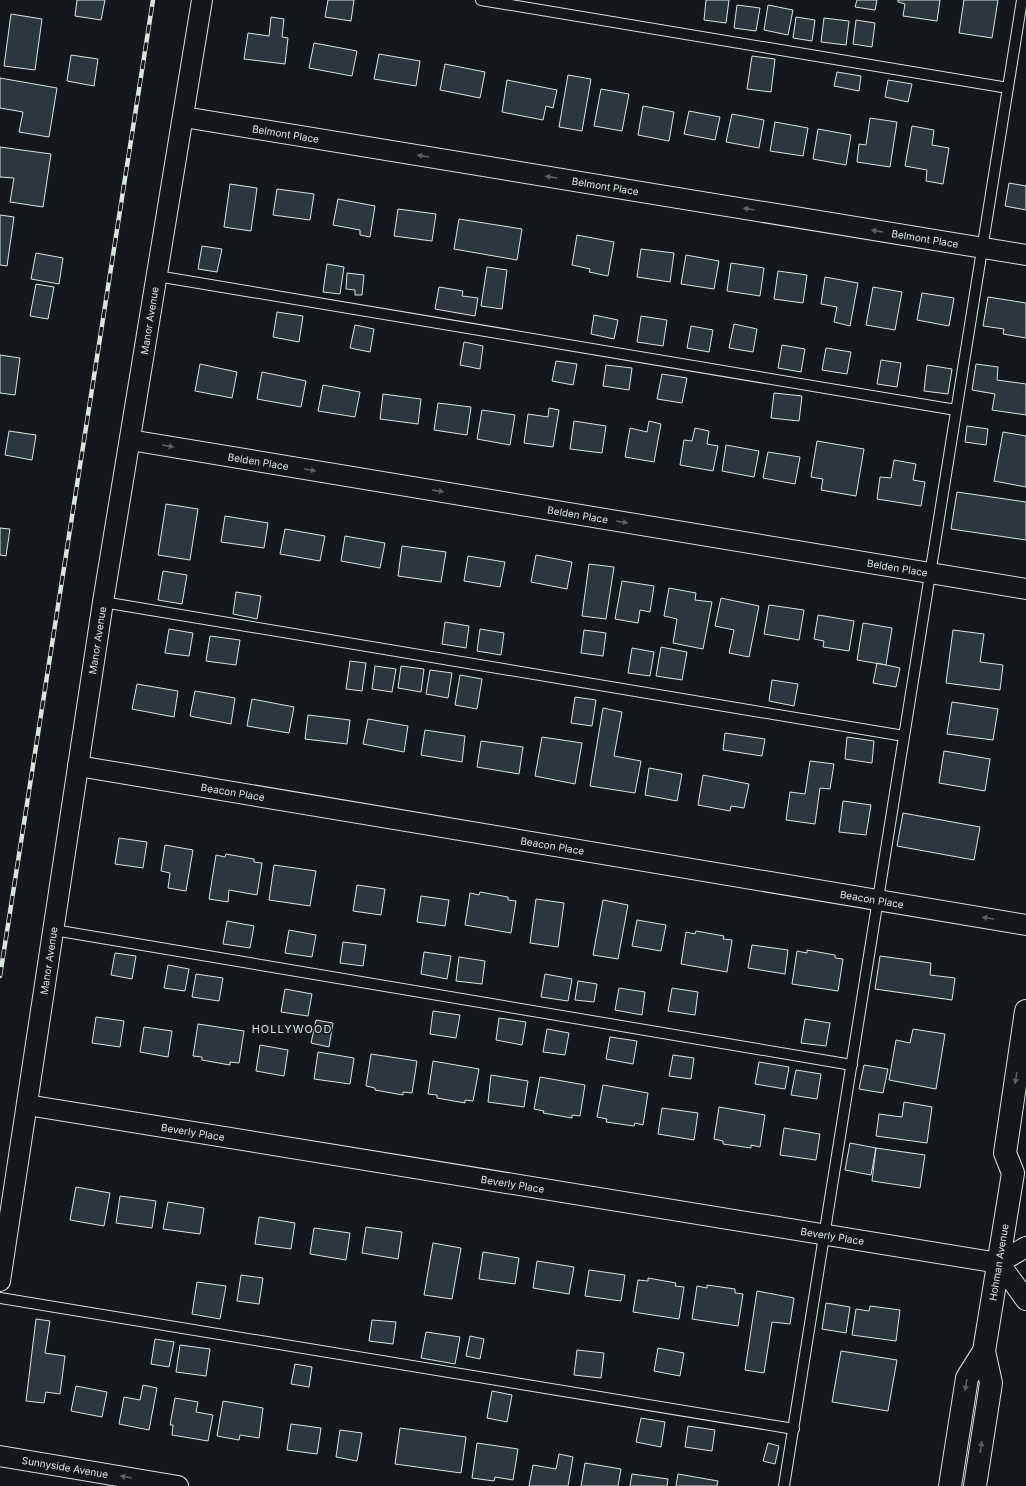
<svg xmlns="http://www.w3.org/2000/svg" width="1026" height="1486" viewBox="0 0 1026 1486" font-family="Inter,sans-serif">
<rect width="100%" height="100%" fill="#14181c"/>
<!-- building -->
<path fill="#2c363c" stroke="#d8e6dc" d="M77,0H105L101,20L75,16Z
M328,0H354L351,21L325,17Z
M706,0H729L726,23L704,20Z
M857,0H877L875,10L855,7Z
M898,0H940L937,21L903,16L905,4L898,2Z
M964,0H998L992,38L959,33Z
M737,5L760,8L756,31L734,28Z
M768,5L793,10L788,35L764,30Z
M11,14L42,19L35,70L4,66Z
M271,17L284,19L282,37L288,38L285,64L244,59L248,33L269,36Z
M796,17L815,20L812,41L793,38Z
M824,18L849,21L846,45L821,42Z
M856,20L875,23L872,47L853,44Z
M314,43L357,51L352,76L309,68Z
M379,54L420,61L416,86L374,79Z
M71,55L98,59L94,86L67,81Z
M752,56L775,59L771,92L747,89Z
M445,64L485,72L480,98L440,90Z
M837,72L861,76L859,91L834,86Z
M568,75L591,79L582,131L559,127Z
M0,78L57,88L49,137L19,132L23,112L0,108Z
M507,80L557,90L553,108L546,106L543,120L502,112Z
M888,80L912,84L908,102L885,97Z
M601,89L629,94L622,131L594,126Z
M643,106L674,112L669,141L638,135Z
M689,111L720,117L715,140L684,134Z
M732,114L764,120L759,148L726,142Z
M870,118L897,122L890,167L857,162L859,144L866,145Z
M775,122L808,128L803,156L770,151Z
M912,126L934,130L932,145L949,148L943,184L926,181L927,170L905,166Z
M818,129L851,135L846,165L813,159Z
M0,147L51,154L43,207L10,202L14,178L0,177Z
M1009,183L1026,186V210L1005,206Z
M230,184L257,188L251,231L224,227Z
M277,189L314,194L310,220L273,215Z
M338,199L375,206L370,237L360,235V230L333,225Z
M398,209L436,214L432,241L394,236Z
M0,215L14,217L7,266L0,265Z
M459,219L522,229L517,260L454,249Z
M577,235L614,242L608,276L589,272L590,269L572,265Z
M202,246L222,249L217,272L198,269Z
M641,249L674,253L670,282L637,277Z
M36,253L63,258L59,284L31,279Z
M686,255L719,261L714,289L681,284Z
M731,263L764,268L760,296L727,291Z
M327,264L344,267L340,294L323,292Z
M487,267L507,270L502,309L481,306Z
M778,271L807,275L803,303L774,299Z
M347,273L364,275L362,295H355V290L346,289Z
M825,277L858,283L850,326L834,322L837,307L821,304Z
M36,284L54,287L48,319L30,316Z
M439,287L463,291L462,296L478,298L475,316L435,309Z
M873,287L902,292L895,330L866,325Z
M922,293L954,298L949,326L917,320Z
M988,297L1026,303V338L1003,334L1004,329L983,326Z
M277,312L303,316L299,342L273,337Z
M594,315L618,320L614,339L591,334Z
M641,316L667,320L663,346L637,342Z
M734,324L757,329L753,352L729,348Z
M355,325L374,329L370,352L350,348Z
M691,326L713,330L709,352L687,348Z
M464,342L483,346L480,369L460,365Z
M782,345L805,349L801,372L778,368Z
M826,348L851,352L847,374L822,370Z
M0,355L20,358L15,395L0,393Z
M881,360L901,363L897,387L877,384Z
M556,361L577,364L573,385L552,381Z
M200,364L237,372L232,398L195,391Z
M976,364L998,367L997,380L1026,384V415L992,410L995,394L972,390Z
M606,365L632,368L629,390L603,386Z
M927,365L952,369L948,394L924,391Z
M262,372L306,381L301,407L257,399Z
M662,374L687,378L682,403L657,399Z
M323,385L360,392L355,417L318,411Z
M774,393L802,396L799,421L771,418Z
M383,394L421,399L418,424L380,419Z
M438,403L471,407L467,435L434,430Z
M549,408L559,410L553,447L524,443L528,414L548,417Z
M482,410L515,415L510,445L477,439Z
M574,421L606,426L602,453L570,449Z
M649,421L661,424L654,462L625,457L630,428L647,432Z
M967,426L988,429L986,445L965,442Z
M695,428L709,431L707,444L718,446L713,471L680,465L684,440L692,441Z
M9,431L36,435L32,460L5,455Z
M1003,432L1026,436V487L994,481Z
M817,441L864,449L856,496L821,490L823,479L811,477Z
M726,445L759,451L754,477L722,471Z
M768,452L800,457L795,484L763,478Z
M894,460L916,464L913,480L925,482L921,506L877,499L880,477L891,478Z
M957,492L1026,502V540L951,529Z
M166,504L198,509L190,560L158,555Z
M225,516L268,523L264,548L221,542Z
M0,528L10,529L6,556L0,555Z
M285,529L325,536L320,561L280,554Z
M345,536L385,543L380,568L341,561Z
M402,546L446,552L441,582L398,576Z
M536,555L572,562L567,589L531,582Z
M468,556L505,562L500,587L464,581Z
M589,564L614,567L606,619L582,616Z
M163,571L187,575L182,604L158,600Z
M622,581L654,586L650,612L640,610L638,623L615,619Z
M669,588L696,593L695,600L712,602L703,649L673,643L677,619L664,616Z
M236,592L261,596L257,619L233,614Z
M721,598L759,606L749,657L729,653L734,630L715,626Z
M769,605L804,610L799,640L764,634Z
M818,615L854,621L849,651L823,647L824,641L814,639Z
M445,622L469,626L466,648L442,644Z
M863,623L892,628L886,665L857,660Z
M169,629L193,633L189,656L165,653Z
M480,629L504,633L501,655L477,651Z
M584,630L606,633L603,656L581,653Z
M953,630L984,634L980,662L1003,665L1000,690L946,683Z
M210,636L240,640L236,665L206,661Z
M661,647L687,652L682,680L656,676Z
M632,648L654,652L650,676L628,673Z
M350,661L366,663L362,691L346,689Z
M877,663L900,668L896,687L873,683Z
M375,666L396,669L392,692L372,689Z
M401,666L424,669L421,692L398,688Z
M430,670L452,673L448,698L426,694Z
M460,675L482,679L477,709L455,705Z
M772,680L798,684L794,706L769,701Z
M137,684L178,691L174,717L132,709Z
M195,691L235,698L231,724L190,716Z
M575,697L596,700L592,726L571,723Z
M252,699L294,707L289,733L247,726Z
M952,702L998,709L993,740L947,734Z
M603,708L622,712L614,756L641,761L635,793L590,786Z
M308,715L350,720L347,744L305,739Z
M368,719L408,726L404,752L363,744Z
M425,730L465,736L462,762L421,755Z
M725,733L765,739L762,756L723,750Z
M542,737L582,743L575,784L535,776Z
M847,737L874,741L872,763L845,759Z
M481,741L523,747L519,774L477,767Z
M944,751L990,759L985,791L939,783Z
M810,761L834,764L830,789L820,788L815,824L786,820L790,792L805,794Z
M649,768L682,774L677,801L645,795Z
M703,775L749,784L744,808L731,806L730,811L698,805Z
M843,801L871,805L866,835L839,832Z
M903,813L980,827L974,860L897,846Z
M119,838L147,842L143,868L115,864Z
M165,845L193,850L186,891L168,888L170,873L161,871Z
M226,854L254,859V862L262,863L257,895L229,890L228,902L209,899L216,855L225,857Z
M274,865L316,871L310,906L269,900Z
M357,885L385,889L381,915L353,911Z
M480,892L508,897V900L516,901L511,933L465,925L470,893L479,895Z
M421,896L449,900L445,926L417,922Z
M536,899L564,903L558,947L530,943Z
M603,900L628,905L618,959L593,955Z
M637,920L666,925L661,951L632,946Z
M227,921L254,926L250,948L223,944Z
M289,930L316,935L312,957L285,953Z
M696,931L724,936L723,939L732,940L727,972L681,964L686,932L695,934Z
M343,942L366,945L363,966L340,963Z
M752,945L788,950L785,974L748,968Z
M807,950L835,955V958L843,959L838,991L792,984L797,951L807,953Z
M424,952L451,956L447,979L421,974Z
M115,953L136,956L132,979L111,975Z
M880,956L931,963L930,975L955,978L952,1000L875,989Z
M459,957L485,961L482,984L456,981Z
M168,965L189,969L185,991L164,988Z
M196,974L223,978L219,1001L192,997Z
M545,974L572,979L568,1001L541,997Z
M578,981L597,984L594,1002L575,1000Z
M619,988L645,992L642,1015L615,1010Z
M672,988L698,992L695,1015L668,1011Z
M285,989L312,994L308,1016L281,1012Z
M433,1011L460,1015L456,1038L430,1034Z
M96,1017L124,1021L120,1047L92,1043Z
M499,1018L526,1022L522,1045L496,1040Z
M805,1019L830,1023L826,1046L801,1043Z
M316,1020L333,1023L329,1047L311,1043Z
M198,1024L244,1031L239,1063L230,1062V1065L202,1060V1057L193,1056Z
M144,1027L172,1031L168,1057L140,1052Z
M547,1029L569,1033L565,1055L543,1052Z
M913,1029L945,1034L936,1089L889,1080L896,1040L910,1043Z
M610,1037L637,1041L633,1064L606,1059Z
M260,1045L288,1050L284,1076L256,1071Z
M318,1052L354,1058L350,1084L314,1079Z
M371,1054L417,1061L412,1093L403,1092V1095L375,1090V1088L366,1086Z
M673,1055L694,1058L691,1079L669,1076Z
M433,1061L479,1069L473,1101L465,1100V1103L437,1098V1095L428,1094Z
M759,1062L789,1067L785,1089L755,1084Z
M864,1065L888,1069L883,1093L859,1089Z
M796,1070L821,1074L817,1099L791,1095Z
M491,1075L528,1081L524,1107L488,1102Z
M540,1077L585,1085L580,1116L572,1115V1118L543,1113L544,1111L534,1109Z
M603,1085L648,1093L643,1125L635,1123L634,1126L606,1122L607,1119L597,1117Z
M904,1102L932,1107L927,1143L876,1136L879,1114L902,1117Z
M719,1107L765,1115L760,1147L751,1145V1148L723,1144V1141L714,1139Z
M662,1108L698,1113L694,1140L658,1134Z
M784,1128L820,1134L816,1160L780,1155Z
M850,1143L876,1148L871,1175L845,1170Z
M876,1148L925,1155L920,1188L872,1181Z
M76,1187L110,1193L104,1226L70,1220Z
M120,1196L156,1201L152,1228L116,1223Z
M168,1202L204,1208L200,1234L163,1229Z
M259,1217L295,1223L291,1249L255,1244Z
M366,1227L402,1232L398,1259L362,1253Z
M314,1228L350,1233L346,1260L310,1254Z
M433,1243L461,1248L452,1299L424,1295Z
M483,1252L519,1258L515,1284L479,1279Z
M537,1261L574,1267L569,1294L533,1288Z
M589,1270L625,1275L621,1301L585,1296Z
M241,1275L263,1278L259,1304L237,1301Z
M648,1278L676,1283L675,1286L684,1287L679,1319L633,1312L638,1280L648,1281Z
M197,1282L226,1286L220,1319L192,1314Z
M707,1285L735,1289V1293L743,1294L738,1326L692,1319L697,1286L707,1288Z
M757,1291L794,1298L790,1324L772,1322L764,1373L745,1370Z
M826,1303L850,1307L846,1333L822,1329Z
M870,1306L900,1310L896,1341L852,1335L856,1309L869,1311Z
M36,1319L50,1321L45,1353L65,1356L60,1394L46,1392L44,1403L26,1401Z
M372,1320L396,1322L393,1344L369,1341Z
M426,1332L460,1337L455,1364L421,1358Z
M470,1336L484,1339L480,1359L466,1356Z
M155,1339L174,1342L169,1367L151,1364Z
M180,1345L210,1349L206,1376L176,1372Z
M658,1348L684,1353L680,1376L654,1371Z
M577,1350L604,1353L601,1378L574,1375Z
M841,1351L897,1360L888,1411L832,1402Z
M295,1364L312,1367L309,1387L291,1384Z
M143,1385L157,1388L149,1430L119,1424L124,1397L140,1400Z
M76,1386L107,1392L102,1417L71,1411Z
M492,1391L512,1395L507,1422L487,1418Z
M175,1398L198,1402L196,1412L213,1415L208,1441L172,1435L173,1425H170Z
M223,1401L263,1408L259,1438L240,1435L239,1440L217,1436Z
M641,1418L665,1422L661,1447L636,1442Z
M291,1424L321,1428L317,1454L287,1450Z
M688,1426L715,1430L712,1451L685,1447Z
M400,1428L466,1437L461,1473L395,1464Z
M340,1430L362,1433L357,1461L336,1457Z
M477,1443L518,1449L513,1480L495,1477L494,1481L472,1478Z
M768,1443L779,1446L775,1464L763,1461Z
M559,1454L573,1457L568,1486H529L533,1465L556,1469Z
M585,1463L621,1469L618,1486H581Z
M632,1474L668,1479L667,1486H630Z
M678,1474L718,1481L717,1486H676Z"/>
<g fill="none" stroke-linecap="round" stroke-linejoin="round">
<defs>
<path id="service" d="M481,0L1008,88
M157,276L956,410
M103,602L904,736
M54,930L852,1065
M0,1298L794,1429
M784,1486L1022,0"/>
<g id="minor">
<path id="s1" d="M184,117L1026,255"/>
<path id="s2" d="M130,440L1026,589"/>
<path id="s3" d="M78,766L1026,925"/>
<path id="s4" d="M27,1105L999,1263L1026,1247"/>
<path d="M999,1263L1026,1300"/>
<path id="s5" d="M0,1281L103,602L202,0"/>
<path id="s6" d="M0,1456L178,1486"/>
</g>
<g id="secondary">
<path d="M950,1486L967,1378L984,1351"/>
<path id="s7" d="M975,1486L991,1383L984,1351L1013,1173L1005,1153L1026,1011"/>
</g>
</defs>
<!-- service casing -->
<use href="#service" stroke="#d8e6dc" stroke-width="12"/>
<!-- minor casing -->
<use href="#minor" stroke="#d8e6dc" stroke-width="22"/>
<!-- secondary casing -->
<use href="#secondary" stroke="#d8e6dc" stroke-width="24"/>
<!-- service -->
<use href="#service" stroke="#14181c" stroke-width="10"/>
<!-- minor -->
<use href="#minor" stroke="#14181c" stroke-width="20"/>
<!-- secondary -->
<use href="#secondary" stroke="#14181c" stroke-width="22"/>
<defs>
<path id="rail" d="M0,976L153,0"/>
</defs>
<!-- rail casing -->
<use href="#rail" stroke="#d8e6dc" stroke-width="4.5"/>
<!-- rail -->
<use href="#rail" stroke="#14181c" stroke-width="3" stroke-dasharray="9" stroke-linecap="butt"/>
</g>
<!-- one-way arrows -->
<defs><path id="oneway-solid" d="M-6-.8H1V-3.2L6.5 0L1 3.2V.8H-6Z"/></defs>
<g fill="#59605f">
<use href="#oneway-solid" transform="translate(423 156) rotate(-171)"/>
<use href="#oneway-solid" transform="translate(551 177) rotate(-171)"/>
<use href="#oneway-solid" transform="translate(749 209) rotate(-171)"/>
<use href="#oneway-solid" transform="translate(877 231) rotate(-171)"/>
<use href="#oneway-solid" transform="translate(168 446) rotate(9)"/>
<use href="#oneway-solid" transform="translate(310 470) rotate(9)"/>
<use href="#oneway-solid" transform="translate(438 491) rotate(9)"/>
<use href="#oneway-solid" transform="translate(622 522) rotate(9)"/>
<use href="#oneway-solid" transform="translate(988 918) rotate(-171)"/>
<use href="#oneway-solid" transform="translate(1016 1078) rotate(99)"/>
<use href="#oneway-solid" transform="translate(966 1385) rotate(99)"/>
<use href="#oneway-solid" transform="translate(981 1447) rotate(-81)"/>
<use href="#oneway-solid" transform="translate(126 1477) rotate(-170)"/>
</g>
<g text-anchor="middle" stroke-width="3" stroke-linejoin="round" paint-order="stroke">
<!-- street labels -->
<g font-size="10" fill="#d8e6dc" stroke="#14181c">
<text dy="4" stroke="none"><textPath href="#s1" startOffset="103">Belmont Place</textPath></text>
<text dy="4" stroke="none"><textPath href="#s1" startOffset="427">Belmont Place</textPath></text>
<text dy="4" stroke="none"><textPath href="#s1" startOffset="751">Belmont Place</textPath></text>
<text dy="4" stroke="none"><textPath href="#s5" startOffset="972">Manor Avenue</textPath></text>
<text dy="4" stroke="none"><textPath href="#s2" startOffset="130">Belden Place</textPath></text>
<text dy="4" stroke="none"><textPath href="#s2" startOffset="454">Belden Place</textPath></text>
<text dy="4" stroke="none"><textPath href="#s2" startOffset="778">Belden Place</textPath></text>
<text dy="4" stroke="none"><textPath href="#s5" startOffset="648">Manor Avenue</textPath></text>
<text dy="4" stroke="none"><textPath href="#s3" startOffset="157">Beacon Place</textPath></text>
<text dy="4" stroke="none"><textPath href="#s3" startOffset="481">Beacon Place</textPath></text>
<text dy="4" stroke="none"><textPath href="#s3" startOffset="805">Beacon Place</textPath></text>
<text dy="4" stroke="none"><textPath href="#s5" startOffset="324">Manor Avenue</textPath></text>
<text dy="4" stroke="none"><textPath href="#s4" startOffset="168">Beverly Place</textPath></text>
<text dy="4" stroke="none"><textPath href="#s4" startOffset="492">Beverly Place</textPath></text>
<text dy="4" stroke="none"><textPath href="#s4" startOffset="816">Beverly Place</textPath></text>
<text dy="4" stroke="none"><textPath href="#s7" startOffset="227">Hohman Avenue</textPath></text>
<text dy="4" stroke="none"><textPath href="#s6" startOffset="66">Sunnyside Avenue</textPath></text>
</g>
<!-- neighbourhood labels -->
<g font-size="11" letter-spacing="1" fill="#d8e6dc" stroke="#14181c">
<text x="292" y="1033">HOLLYWOOD</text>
</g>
</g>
</svg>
